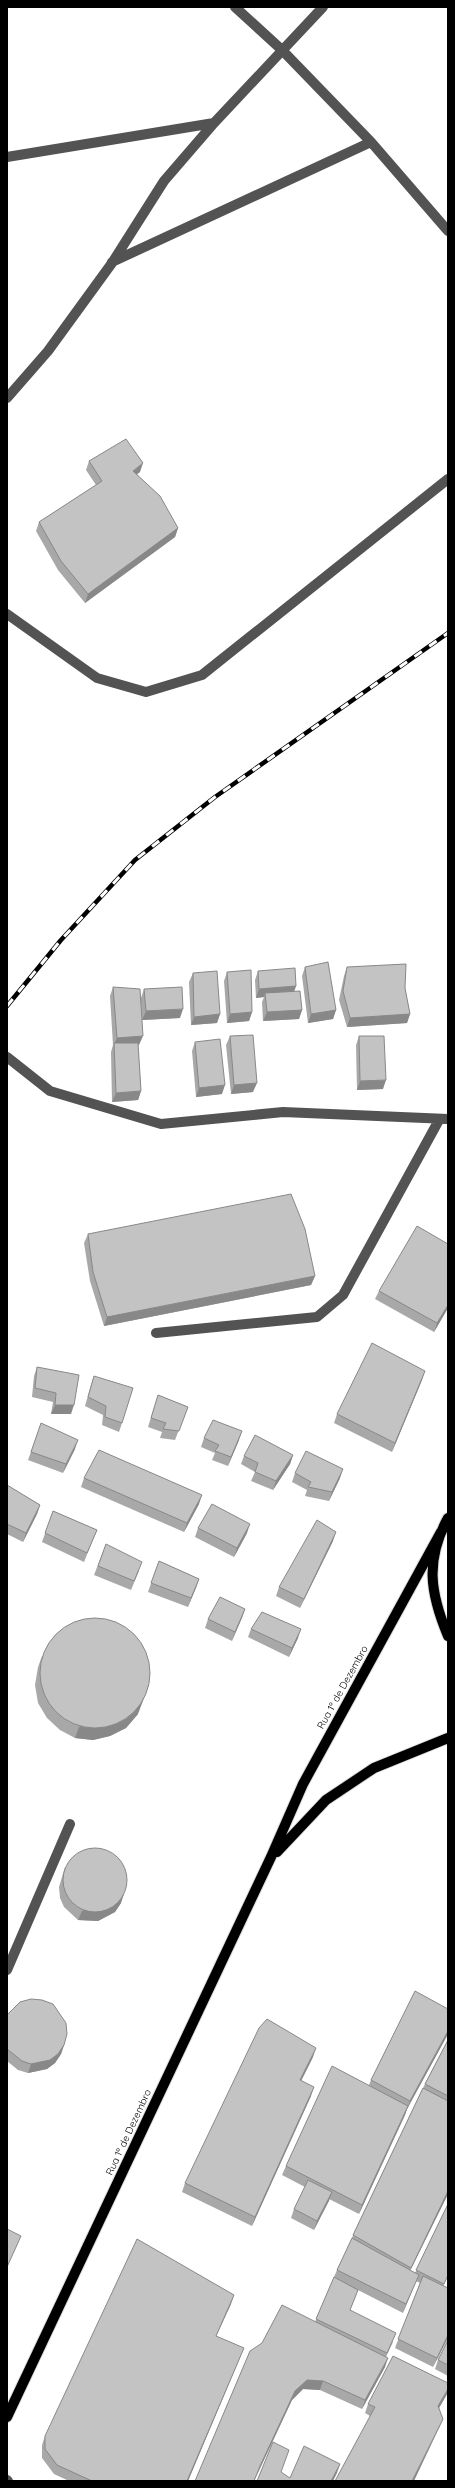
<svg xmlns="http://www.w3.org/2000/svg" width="455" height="2488" viewBox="0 0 455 2488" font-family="Quicksand,sans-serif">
<rect width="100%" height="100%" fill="#fff"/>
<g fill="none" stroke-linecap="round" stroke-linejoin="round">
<defs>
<path id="major" d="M448,1518C425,1560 430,1593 448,1636
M277,1852L326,1800L374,1768L448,1738
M7,2417L271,1857L303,1784L441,1532"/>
</defs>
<!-- major casing -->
<use href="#major" stroke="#dbdbdb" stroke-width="12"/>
<!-- minor -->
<path stroke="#535353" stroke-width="10" d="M235,7L282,50L371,142L448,231
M7,157L214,123
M112,262L371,142
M7,398L48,351L112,263L164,181L214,123L323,7
M7,614L97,678L146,692L202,675L448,479
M7,1057L50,1091L161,1124L283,1112L448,1119
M156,1333L317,1317L343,1295L439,1120
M7,1970L70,1824
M7,2480L8,2481"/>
<!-- major -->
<use href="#major" stroke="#000" stroke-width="10"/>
<defs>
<path id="rail" d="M7,1006L61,940L135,860L215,797L448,633"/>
</defs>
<!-- rail casing -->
<use href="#rail" stroke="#000" stroke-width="4.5"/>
<!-- rail -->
<use href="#rail" stroke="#fff" stroke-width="3" stroke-dasharray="9" stroke-linecap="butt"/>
</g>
<!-- wall -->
<path fill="#a8a8a8" d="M89,461L140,472L137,474L178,528L175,537L85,603L58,570L36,531L39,522L96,485L86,470Z
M305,967L336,1010L333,1019L308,1023L302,976Z
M347,967L405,988L410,1014L407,1023L347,1027L339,1000L344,976Z
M258,971L296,986L294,991L302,1010L299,1019L263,1021L262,1002L264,997L256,998L255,980Z
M227,972L252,1012L249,1021L227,1023L224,981Z
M193,973L220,1014L217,1023L191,1025L189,982Z
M113,987L141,998L144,989L180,1018L142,1020L141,1003L139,1045H138L141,1091L138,1100L112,1102L111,1052L113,1045L110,996Z
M230,1036L253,1092L231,1094L226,1045Z
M359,1036L383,1089L357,1090L356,1045Z
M195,1042L222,1094L196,1097L192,1051Z
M88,1234L315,1276L311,1285L104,1326L90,1281L84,1243Z
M379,1291L448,1308L434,1332L375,1299Z
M37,1367L71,1414H51L53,1402L32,1397L34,1376Z
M94,1376L122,1423L119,1432L102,1425L103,1415L85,1406L91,1385Z
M422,1380L392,1452L334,1423L337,1414Z
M158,1395L188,1407L175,1440L160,1438L162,1432L148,1427Z
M38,1432L75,1449L63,1473L28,1460Z
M204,1438L239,1440L228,1466L212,1460L215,1453L201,1447Z
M293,1455L290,1464L273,1490L251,1481L255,1472L241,1464L244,1456Z
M295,1473L340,1478L329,1501L305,1496L307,1490L292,1482Z
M84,1478L199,1504L184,1532L81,1487Z
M7,1485L40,1505L37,1514L23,1542L7,1534Z
M53,1511L97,1530L84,1562L42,1542Z
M198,1528L247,1533L234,1557L195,1537Z
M333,1541L300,1608L276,1596L279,1587Z
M106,1544L139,1571L131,1590L94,1575Z
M159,1561L199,1579L188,1607L148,1592Z
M245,1609L232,1641L205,1628L208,1619Z
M251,1629L298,1638L289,1657L248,1637Z
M42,1656L138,1714L126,1728L110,1736L93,1740L75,1738L60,1730L47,1718L38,1703L35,1685L38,1667Z
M65,1867L121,1903L115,1912L98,1921L78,1920L64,1907L60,1898L59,1887Z
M448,2009V2034L407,2109L405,2115L359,2214L329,2199L314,2230L291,2218L294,2209L305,2187L282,2175L286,2166L369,2085L371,2080Z
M7,2015L64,2045L61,2054L55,2063L47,2069L28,2073L18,2070L7,2061Z
M448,2040V2194L410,2271L415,2273L448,2204L444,2286L448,2338L433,2367L395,2348L420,2283L416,2281L403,2313L358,2290L350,2310L393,2342L386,2357L385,2367L362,2409L320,2390L303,2389L292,2400L257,2475L315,2322L337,2270L350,2244L353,2235L425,2084Z
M313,2057L301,2081L311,2096L252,2226L182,2192L185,2183Z
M231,2304L216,2336L240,2357L188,2481H69L54,2474L42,2458V2445L45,2436Z
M448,2340V2376L435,2369L438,2360Z
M447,2394L439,2408L443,2419L439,2428L370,2416L365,2413L368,2404Z"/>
<!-- shaded-wall -->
<path fill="#888" d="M143,463L140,472L130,479L133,471Z
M178,528L175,537L85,603L88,594Z
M296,986L293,995L265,993L264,997L256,998L259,989Z
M183,1009L180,1018L142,1020L146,1011Z
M302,1010L299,1019L263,1021L267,1012Z
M336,1010L333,1019L308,1023L311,1014Z
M252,1012L249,1021L227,1023L230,1014Z
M220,1014L217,1023L191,1025L194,1017Z
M410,1014L407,1023L347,1027L350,1018Z
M143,1036L139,1045L114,1047V1044L117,1038Z
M386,1080L383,1089L357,1090L360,1081Z
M257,1083L253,1092L231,1094L234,1085Z
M225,1085L222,1094L196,1097L199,1088Z
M141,1091L138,1100L112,1102L116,1093Z
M315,1276L311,1285L104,1326L107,1317Z
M448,1305V1308L434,1332L437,1323Z
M425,1371L422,1380L392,1452L395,1443Z
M55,1405H74L71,1414H51Z
M242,1431L239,1440L228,1466L231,1457Z
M78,1440L75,1449L63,1473L66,1464Z
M293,1455L290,1464L273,1490L276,1481Z
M343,1469L340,1478L329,1501L332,1492Z
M202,1495L199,1504L184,1532L187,1523Z
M40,1505L37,1514L23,1542L26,1533Z
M250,1524L247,1533L234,1557L237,1548Z
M336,1532L333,1541L300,1608L304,1599Z
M199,1579L196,1588L188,1607L191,1598Z
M245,1609L242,1618L232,1641L235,1632Z
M301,1629L298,1638L289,1657L292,1648Z
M149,1685L138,1714L126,1728L110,1736L93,1740L75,1738L79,1727Z
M124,1894L121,1903L115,1912L98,1921L78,1920L82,1911Z
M448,2031V2034L407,2109L405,2115L359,2214L362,2205L407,2108L410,2101Z
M64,2045L61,2054L55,2063L47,2069L28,2073L31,2064Z
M316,2048L313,2057L297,2089L300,2080Z
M314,2087L311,2096L252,2226L255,2217Z
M448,2191V2194L407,2277L411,2268Z
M332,2192L329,2201L314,2230L317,2221Z
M419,2275L415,2284L403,2313L406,2304Z
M234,2295L231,2304L212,2345L216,2336Z
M448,2335V2338L433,2367L437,2358Z
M244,2348L188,2481H187Z
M388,2358L385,2367L362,2409L365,2400Z
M307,2380L323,2381L320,2390L303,2389L292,2400L254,2481L260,2466L295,2391Z
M448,2389L447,2394L435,2415L438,2406Z
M443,2419L439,2428L414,2481H412Z
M340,2464L337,2473L333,2481H331Z"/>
<!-- building -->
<path fill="#c3c3c3" stroke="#888" d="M126,439L143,463L133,471L160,496L178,528L88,594L61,561L39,522L102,481L89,461Z
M328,962L336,1010L311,1014L305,967Z
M406,964L405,988L410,1014L350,1018L343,991L347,967Z
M295,968L296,986L259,989L258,971Z
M251,970L252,1012L230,1014L227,972Z
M217,971L220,1014L194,1017L193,973Z
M113,987L140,989L143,1036L117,1038Z
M182,987L183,1009L146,1011L144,989Z
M300,991L302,1010L267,1012L265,993Z
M253,1035L257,1083L234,1085L230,1036Z
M359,1036H384L386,1080L360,1081Z
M220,1039L225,1085L199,1088L195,1042Z
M114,1043H138L141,1091L116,1093Z
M291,1194L305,1229L315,1276L107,1317L93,1272L88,1234Z
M417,1226L448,1244V1305L437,1323L379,1291Z
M372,1343L425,1371L395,1443L337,1414Z
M37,1367L79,1375L74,1405H55L56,1393L35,1388Z
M94,1376L133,1388L122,1423L105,1417L106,1406L88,1397Z
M158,1395L188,1407L179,1431L163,1429L166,1423L151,1418Z
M213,1420L242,1431L231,1457L215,1451L219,1445L204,1438Z
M41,1423L78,1440L66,1464L31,1452Z
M255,1435L293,1455L276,1481L255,1472L258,1463L244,1456Z
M99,1450L202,1495L187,1523L84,1478Z
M306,1451L343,1469L332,1492L308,1487L311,1482L295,1473Z
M7,1485L40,1505L26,1533L7,1524Z
M212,1504L250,1524L237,1548L198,1528Z
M53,1511L97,1530L87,1553L45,1533Z
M317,1520L336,1532L304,1599L279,1587Z
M106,1544L142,1562L134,1581L98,1566Z
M159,1561L199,1579L191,1598L151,1583Z
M220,1597L245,1609L235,1632L208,1619Z
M262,1612L301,1629L292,1648L251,1629Z
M40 1673a55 55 0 1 1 110 0a55 55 0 1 1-110 0Z
M63 1880a32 32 0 1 1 64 0a32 32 0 1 1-64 0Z
M415,1991L448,2009V2031L410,2101L371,2080Z
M31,1999L42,2000L53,2004L66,2023L67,2034L64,2045L58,2054L50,2060L31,2064L22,2061L7,2049V2015L20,2002Z
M267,2019L316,2048L300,2080L314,2087L255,2217L185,2183L259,2028Z
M448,2040V2096L425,2084Z
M332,2066L408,2106L362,2205L286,2166Z
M423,2088L448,2101V2191L411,2268L353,2235Z
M308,2180L332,2192L317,2221L294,2209Z
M448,2204V2275L444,2284L416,2270Z
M7,2229L21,2236L7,2267Z
M352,2238L419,2275L406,2304L337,2270Z
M137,2239L234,2295L216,2336L244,2348L187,2481H92L57,2465L45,2449V2436Z
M423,2276L448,2288V2335L437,2358L398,2339Z
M334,2277L358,2290L350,2310L396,2333L387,2353L316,2319Z
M282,2305L388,2358L365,2400L323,2381L307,2380L295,2391L260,2466L254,2481H195L250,2351L262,2343Z
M448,2340V2365L438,2360Z
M393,2356L448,2383V2389L438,2406L443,2419L412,2481H335L375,2407L368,2404Z
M273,2442L289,2450L281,2472L290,2478L304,2446L340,2464L331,2481H257Z"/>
<g text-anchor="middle" stroke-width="3" stroke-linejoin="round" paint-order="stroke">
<!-- street labels -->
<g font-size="10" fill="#000" stroke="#fff">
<text transform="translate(342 1687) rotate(-61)" y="4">Rua 1º de Dezembro</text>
<text transform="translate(128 2132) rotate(-65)" y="4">Rua 1º de Dezembro</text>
</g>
</g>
<!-- border -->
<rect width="455" height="2488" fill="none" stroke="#000000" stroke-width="16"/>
</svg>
